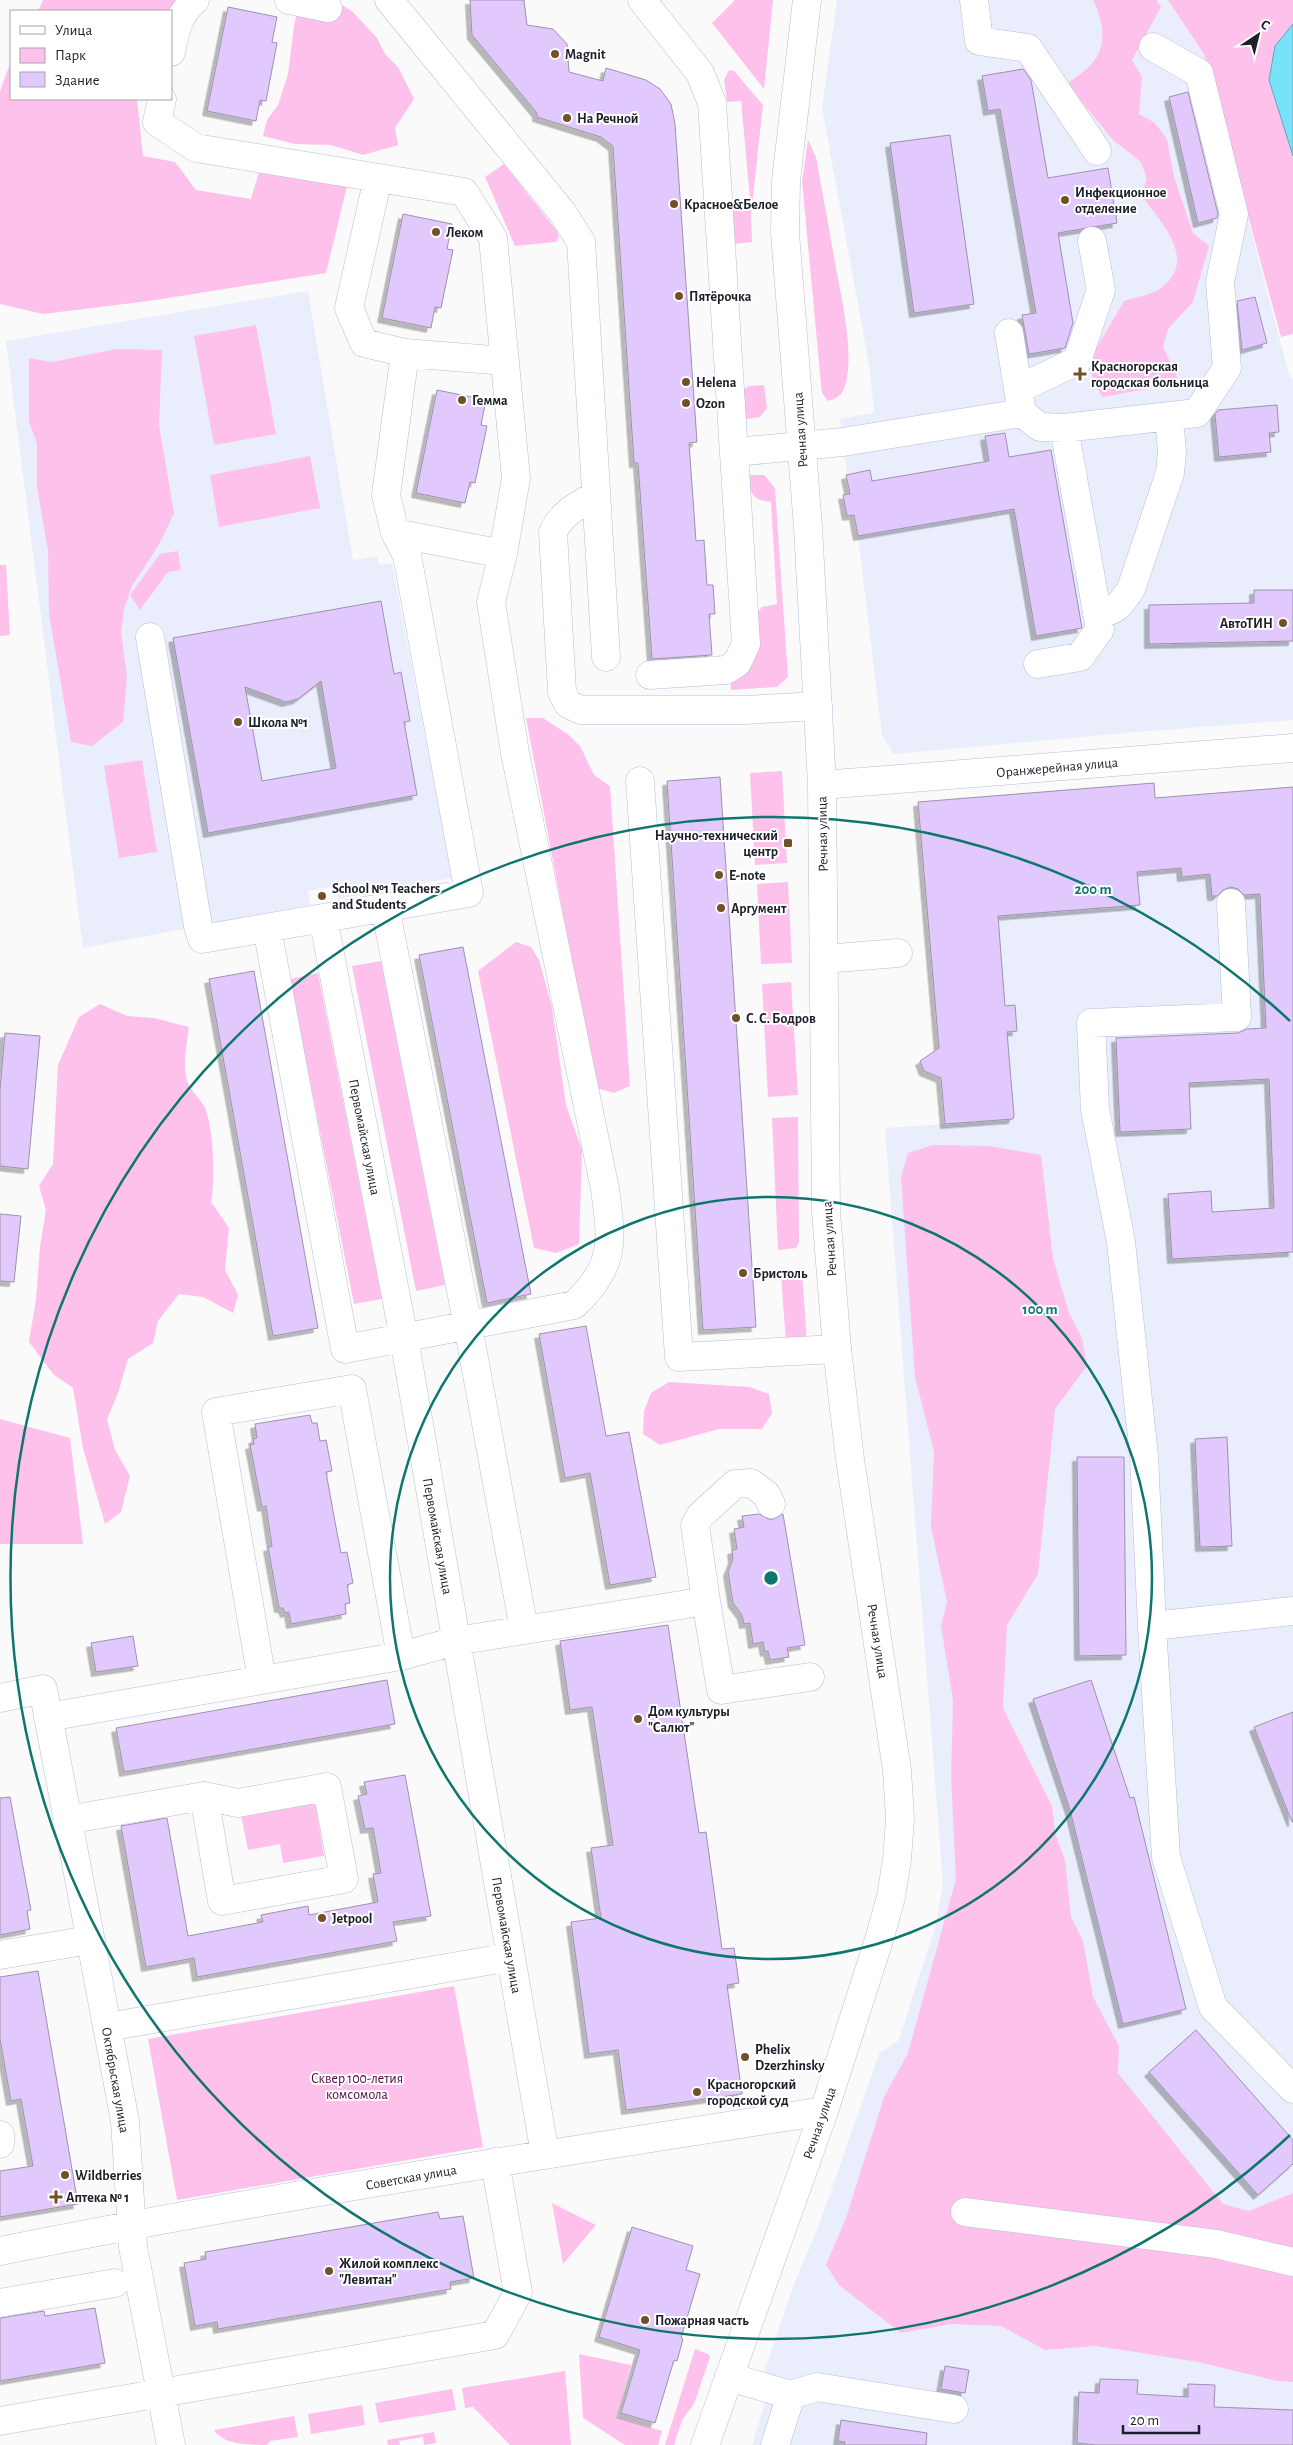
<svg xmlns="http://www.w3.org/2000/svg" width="1293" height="2445" viewBox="0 0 1293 2445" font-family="'Alegreya Sans',sans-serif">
<defs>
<filter id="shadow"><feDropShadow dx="-4.5" dy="4.5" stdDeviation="0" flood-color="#0004"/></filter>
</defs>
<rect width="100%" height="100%" fill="#fafafa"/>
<!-- built -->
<path fill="#eaedfc" d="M837,0H1168L1204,54L1290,378H1293V720L1136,732L894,754L882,735L858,536L854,515L847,516L843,495L850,493L840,419L874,413L870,370L822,108Z
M308,291L353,560L377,556L379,565L392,563L452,878L338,899L335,886L308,891L310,905L83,948L6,341Z
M1154,783L1156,798L1293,787V2445H752L773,2376L764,2372L794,2284L819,2225L879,2054L899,2040L935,1927L943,1885L885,1128L945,1124L941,1074L927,1073L922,1067L923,1060L926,1056L939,1054L918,802Z"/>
<!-- green -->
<path fill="#fec1ec" d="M43,0H180L171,11H38Z
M301,0L336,1L353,12L377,38L385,54L398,67L414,99L395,128L398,145L363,155L331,145L295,144L263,136L267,120L278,105L288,74L294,25Z
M735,0H773L764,89L712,23Z
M1093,0H1156L1161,7L1132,60L1142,77L1139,114L1155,123L1167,139L1174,177L1193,233L1209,246L1193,302L1168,329L1163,347L1180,383L1102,397L1087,364L1124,301C1135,297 1152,295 1161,288C1199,259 1160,222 1141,195L1147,179L1141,162L1113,140L1067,84C1076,77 1087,70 1094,61C1108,44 1102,17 1093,0Z
M1168,0H1293V24L1269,80L1293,156V334L1281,337L1204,54Z
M11,61V99H137L143,156L175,162L196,190L251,199L261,165L349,178L326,273L149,301L43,314L0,304V91Z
M729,70L734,71L763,105L751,214L752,242L733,244L730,200L750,198L741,101L727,102L724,80Z
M808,140L816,157C822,192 829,227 835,263C841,297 857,359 843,391C840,397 834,399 828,401L822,393L821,384L802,181Z
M504,164L557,231L559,237L556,242L515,246L485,177Z
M256,325L276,434L214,445L194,336Z
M116,349L162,350L159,425L174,513L160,543L132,586L124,609L121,632L127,677L123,722L92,746L71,742L49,614L48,550L37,487V443L29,422V358L52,362Z
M764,385L767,408L760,417L746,419L743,415V390L749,386Z
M310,456L320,508L219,527L210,475Z
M749,475H764L775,488L788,677L777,687L731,690L730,675L758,612L762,607L777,604L771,502C752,500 749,493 749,475Z
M178,551L181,570L168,572L140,610L130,595L160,554Z
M0,565H6L10,635L0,636Z
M526,718H543L569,735L580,746L594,775L610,786L630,1086L614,1093L596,1088Z
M142,760L157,852L119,858L104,766Z
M782,771L787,863L755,865L750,773Z
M788,882L792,963L761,964L757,884Z
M516,942L531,947L539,960L552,1007L566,1105L582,1150L579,1244L556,1253L534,1248L478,971Z
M381,961L445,1285L416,1291L352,966Z
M318,973L382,1299L354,1304L290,979Z
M791,982L798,1095L768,1097L762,984Z
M100,1004L127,1016L154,1018L189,1027C187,1042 183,1061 186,1077C189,1090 198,1096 204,1106C214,1126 215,1180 211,1202L229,1228L225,1270L238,1295L233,1313L203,1297L179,1294L158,1321L153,1343L128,1359L118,1393L107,1419L115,1450L130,1476L121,1512L105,1524L83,1448L73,1388L53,1374L29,1342L36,1299L40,1247L46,1210L39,1186L53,1164L58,1065L79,1017Z
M798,1117L799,1242L796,1248L778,1250L772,1118Z
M933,1145L988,1146L1041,1155L1053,1258L1069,1313L1082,1338L1087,1366L1055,1409L1038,1574L1007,1625L1003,1708L1052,1806L1055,1833L1065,1860L1071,1917L1083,1941L1093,1997L1119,2046L1118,2073L1223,2204L1249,2211L1293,2193V2382L1277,2381L1198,2362L1097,2346L1045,2350L1001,2326L951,2324L901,2333L839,2285L826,2265L846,2218L884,2097L908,2053L956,1879L951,1777L953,1700L941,1626L947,1602L931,1527L934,1452L915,1377L901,1177L908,1153Z
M794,1270L802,1274L807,1342L786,1343L781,1275Z
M669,1382L750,1387L769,1394L772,1413L762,1429H719L660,1445L643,1434L644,1411L651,1393Z
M0,1419L70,1438L83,1544H0Z
M315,1802L324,1856L283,1863L280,1844L248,1850L241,1815Z
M454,1986L483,2147L177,2200L148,2039Z
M552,2203L596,2225L563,2264Z
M695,2349L708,2354L710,2357L694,2404L682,2420L674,2445H665Z
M579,2354L631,2365L616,2417L662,2431L658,2445H625L583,2418Z
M565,2371L571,2445H510L473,2407L465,2408L462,2388Z
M452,2389L456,2410L379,2423L375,2403Z
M362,2405L365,2425L311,2434L308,2414Z
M294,2416L298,2437L270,2441L267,2445C250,2445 223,2445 214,2430Z
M434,2432L436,2443L424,2445L423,2437L399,2441L400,2445H388L387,2440Z"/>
<!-- water -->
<path fill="#79e2f9" stroke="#5da8bb" d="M1293,24V156L1269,80L1275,46Z"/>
<!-- building -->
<path fill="#e1c8fd" stroke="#9e92ac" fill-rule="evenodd" filter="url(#shadow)" d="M470,0H524L527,25L553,29L567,44L569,72L603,81L606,68L646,80L660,89L671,104L675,124L697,442L689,443L696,541L704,540L707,585H713L715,614H709L712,655L652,659L638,463H634L613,146L601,137L537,117V113L472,35Z
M228,7L277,17L272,42L277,43L266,101L260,100L256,121L207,111Z
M1023,69L1031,80L1048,178L1108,168L1117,223L1058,233L1073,323L1065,348L1029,354L1022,315L1036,313L1000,109L988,111L982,76Z
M1188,92L1218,214L1217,218L1198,223L1169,97Z
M950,135L974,304L914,313L890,143Z
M403,214L452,224L447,249L453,250L441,308L435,307L431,328L382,318Z
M1255,297L1267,343L1242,350L1237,301Z
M437,390L486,400L481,425L487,426L475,483L470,482L465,503L416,493Z
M1277,405L1279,432L1269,433L1271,452L1219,457L1215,414L1218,410Z
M1005,433L1009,457L1051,450L1082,628L1036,636L1014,509L858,536L854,515L847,516L843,495L850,494L846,475L870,470L872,481L989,461L985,436Z
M1254,590H1293V641L1149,644V605L1254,603Z
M381,601L394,674L401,672L410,721L404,722L417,795L208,833L173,638ZM321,681L336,768L262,781L245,687L286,702L298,699Z
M720,777L756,1327L703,1330L667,781Z
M1154,783L1155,798L1293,787V1252L1172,1259L1168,1194L1211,1191L1212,1212L1274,1208L1269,1079L1189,1083L1191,1129L1120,1132L1116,1038L1238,1033L1247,1029L1266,1028L1260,894L1244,895L1238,889L1231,887L1223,890L1217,896H1212L1210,874L1182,877L1181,868L1137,872L1140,905L998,916L1005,1006L1015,1005L1017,1031L1007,1032L1014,1116L1013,1119L945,1124L941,1078L924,1071L920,1061L939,1048L918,802Z
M463,947L531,1294L487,1303L419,955Z
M254,971L318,1328L273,1336L209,979Z
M5,1033L40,1036L28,1169L0,1166V1090Z
M0,1214L21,1216L14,1282L0,1281Z
M586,1326L606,1436L629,1432L656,1577L610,1585L590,1473L565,1478L539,1334Z
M310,1415L312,1423H317L320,1441L326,1440L332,1471L326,1472L335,1522L341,1553L347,1552L353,1583L347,1585L350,1603L345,1604L346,1614L291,1624L289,1612L285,1613L283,1608H279L268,1547L272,1546L266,1506L262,1507L250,1445L254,1444L253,1439L257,1438L255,1424Z
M1227,1437L1232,1546L1200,1547L1195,1439Z
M1077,1457H1124L1126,1655L1079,1656Z
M759,1514L771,1520L783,1514L805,1645L787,1648L789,1657L770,1660L768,1651L765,1652L763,1642L753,1644L750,1623L744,1624L742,1615L733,1603L728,1572L733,1559L732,1550L737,1549L734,1529L744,1527L742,1516Z
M668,1625L699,1833L706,1832L722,1949L734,1948L739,1983L727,1985L742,2094L626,2110L618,2050L589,2054L571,1922L601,1918L591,1848L613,1845L592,1707L570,1710L560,1641Z
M133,1636L138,1666L96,1672L91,1643Z
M387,1680L395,1724L124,1772L116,1728Z
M1091,1680L1130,1798L1134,1797L1186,2009L1123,2024L1070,1810L1033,1699Z
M1293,1712V1822H1292L1254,1727Z
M405,1775L431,1916L393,1922L397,1941L197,1977L194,1958L146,1967L121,1826L167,1818L188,1936L263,1922L261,1915L308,1906L309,1915L378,1902L373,1874L381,1873L373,1828L365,1829L358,1796L367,1794L364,1782Z
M10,1797L31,1910L27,1911L30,1929L0,1935V1798Z
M38,1971L78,2204L0,2217V2171L33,2166L21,2099L11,2101L0,2039V1977Z
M1196,2030L1293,2140V2164L1258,2195L1149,2072Z
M438,2212L440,2219L463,2216L474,2278L450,2282L451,2289L218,2329L217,2322L195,2326L184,2263L206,2259L205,2252Z
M632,2227L693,2246L686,2270L700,2274L681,2338L683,2339L677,2361L674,2360L655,2423L621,2413L640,2350L599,2337Z
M95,2308L105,2363L0,2381V2318L44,2311L45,2316Z
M945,2366L969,2370L965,2393L941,2389Z
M1100,2379L1138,2380L1137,2394L1188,2397V2384L1215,2385L1214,2407L1293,2410V2445H1096L1077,2443L1079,2392L1099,2393Z
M841,2420L927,2433L926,2445H844L845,2442L838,2441Z"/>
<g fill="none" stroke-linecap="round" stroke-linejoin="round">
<defs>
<path id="minor" d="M289,0L328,8
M389,0L562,212L581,242L606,657
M642,0L700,73L712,103L746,644L737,663L726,670L650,675
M974,0L979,41L1028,48L1097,151
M171,52C175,31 179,14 195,0
M162,99L157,122L196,148L464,192L493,238L516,478L503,554L491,602L515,753L605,1189C612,1242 616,1266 574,1305L345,1349L267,928
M378,178L349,308L364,343L405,353
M1018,389L1077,361L1101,290L1092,241
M1022,413L1040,427L1064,428L1100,629L1080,657L1038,664
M1064,428L1197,413L1227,368L1220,282L1234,214L1199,73L1153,47
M735,452L843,442L1022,413L1009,333
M596,495C578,505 562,513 553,532L562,692L568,704L581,710H744L818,706
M395,533L503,554
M1097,614C1117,611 1120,605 1131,589L1170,473L1172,452L1169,416
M150,637L198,926L202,939L469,893L407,555L395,533L386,495L405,353L505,361
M640,781L679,1357L837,1349
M1231,903L1237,1017L1091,1023L1095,1109L1121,1242L1144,1456L1152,1626L1166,1857L1213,2007L1293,2089
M385,907L468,1326L524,1629
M323,918L404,1338L545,2154
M824,959L898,953
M706,1601L721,1690L810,1677
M1152,1626L1293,1611
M262,1680L216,1412L352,1389L401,1656
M0,1698L43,1689L125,2121L133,2247L171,2445
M48,1717L401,1656L456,1641L706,1601L695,1525L700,1516L735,1484L751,1483L766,1494L771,1504
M67,1820L204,1796L238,1803L327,1787L344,1879L222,1901L204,1796
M0,1955L90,1940
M107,2027L510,1957
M0,2135V2144
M965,2212L1216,2244L1293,2262
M0,2251C273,2196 549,2154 824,2111
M0,2303L115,2283
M729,2377L791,2395L817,2387L954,2409
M0,2421L495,2335L518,2293L495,2162
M775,2445L791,2395"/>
<path id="major" d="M822,785L1293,748
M705,2445L824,2111L879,1940L891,1897L897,1859L900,1819L897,1770L850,1459L837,1349L826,1212L822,785L808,527L785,233L786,181L807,0"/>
</defs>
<!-- minor casing -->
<use href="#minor" stroke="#b7bdd9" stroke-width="29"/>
<!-- major casing -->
<use href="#major" stroke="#b7bdd9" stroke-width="29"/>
<!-- minor -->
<use href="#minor" stroke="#fff" stroke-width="28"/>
<!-- major -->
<use href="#major" stroke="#fff" stroke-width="28"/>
</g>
<!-- distance rings -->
<g fill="none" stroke="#0f766e" stroke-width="2.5">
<circle cx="771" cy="1578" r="381"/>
<path d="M1290 2135A761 761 0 1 1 1290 1021"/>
</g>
<!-- markers -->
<g fill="#725028" stroke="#fff" stroke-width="2">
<circle cx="555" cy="54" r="5"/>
<circle cx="567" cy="118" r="5"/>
<circle cx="1065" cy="200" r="5"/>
<circle cx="674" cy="204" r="5"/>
<circle cx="436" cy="232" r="5"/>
<circle cx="679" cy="296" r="5"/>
<path d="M1077.5 366.5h5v5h5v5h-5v5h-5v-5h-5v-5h5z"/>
<circle cx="686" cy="382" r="5"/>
<circle cx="462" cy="400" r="5"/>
<circle cx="686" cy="403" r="5"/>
<circle cx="1283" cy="623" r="5"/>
<circle cx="238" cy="722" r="5"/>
<rect x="783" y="838" width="10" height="10" rx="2.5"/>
<circle cx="719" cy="875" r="5"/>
<circle cx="322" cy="896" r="5"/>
<circle cx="721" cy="908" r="5"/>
<circle cx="736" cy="1018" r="5"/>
<circle cx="743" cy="1273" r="5"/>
<circle cx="638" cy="1719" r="5"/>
<circle cx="322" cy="1918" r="5"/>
<circle cx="745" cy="2057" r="5"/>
<circle cx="697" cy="2092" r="5"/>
<circle cx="65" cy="2175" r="5"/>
<path d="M53.5 2189.5h5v5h5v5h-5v5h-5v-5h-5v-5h5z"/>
<circle cx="329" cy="2271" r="5"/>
<circle cx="645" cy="2320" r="5"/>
</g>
<g text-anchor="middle" stroke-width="4" stroke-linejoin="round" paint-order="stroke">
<!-- poi labels -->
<g font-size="14" font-weight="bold" fill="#1d1f2a" stroke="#fff" text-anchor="start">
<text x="565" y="59">Magnit</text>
<text x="577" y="123">На Речной</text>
<text x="1075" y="197">Инфекционное<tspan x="1075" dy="16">отделение</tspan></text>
<text x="684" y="209">Красное&amp;Белое</text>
<text x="446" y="237">Леком</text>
<text x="689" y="301">Пятёрочка</text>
<text x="1091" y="371">Красногорская<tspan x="1091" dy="16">городская больница</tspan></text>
<text x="696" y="387">Helena</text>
<text x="472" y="405">Гемма</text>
<text x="696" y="408">Ozon</text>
<text x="1273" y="628" text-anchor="end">АвтоТИН</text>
<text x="248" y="727">Школа №1</text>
<text x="778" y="840" text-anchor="end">Научно-технический<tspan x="778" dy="16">центр</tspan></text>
<text x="729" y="880">E-note</text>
<text x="332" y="893">School №1 Teachers<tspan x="332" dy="16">and Students</tspan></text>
<text x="731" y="913">Аргумент</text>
<text x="746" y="1023">С. С. Бодров</text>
<text x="753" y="1278">Бристоль</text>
<text x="648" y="1716">Дом культуры<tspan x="648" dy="16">"Салют"</tspan></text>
<text x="332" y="1923">Jetpool</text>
<text x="755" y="2054">Phelix<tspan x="755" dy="16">Dzerzhinsky</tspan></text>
<text x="707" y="2089">Красногорский<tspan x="707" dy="16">городской суд</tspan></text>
<text x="75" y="2180">Wildberries</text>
<text x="66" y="2202">Аптека № 1</text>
<text x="339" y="2268">Жилой комплекс<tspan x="339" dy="16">"Левитан"</tspan></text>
<text x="655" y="2325">Пожарная часть</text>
</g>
<!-- street labels -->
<g font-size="14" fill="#1d1f2a" stroke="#fff">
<text transform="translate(800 430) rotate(-94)" y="5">Речная улица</text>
<text transform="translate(1057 767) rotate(-5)" y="5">Оранжерейная улица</text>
<text transform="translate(822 834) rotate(-91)" y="5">Речная улица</text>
<text transform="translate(365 1137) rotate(79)" y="5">Первомайская улица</text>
<text transform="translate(829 1239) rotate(-94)" y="5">Речная улица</text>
<text transform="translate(438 1536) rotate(80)" y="5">Первомайская улица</text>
<text transform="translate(878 1641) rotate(81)" y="5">Речная улица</text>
<text transform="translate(507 1935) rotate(80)" y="5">Первомайская улица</text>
<text transform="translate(116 2080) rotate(80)" y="5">Октябрьская улица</text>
<text transform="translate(819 2123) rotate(-71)" y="5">Речная улица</text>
<text transform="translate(411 2177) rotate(-10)" y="5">Советская улица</text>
</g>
<!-- park labels -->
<g font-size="14" fill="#510444" stroke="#fff">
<text x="357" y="2083">Сквер 100-летия<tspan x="357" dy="16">комсомола</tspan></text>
</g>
</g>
<circle cx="771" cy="1578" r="8" fill="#0f766e" stroke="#fff" stroke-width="2.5"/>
<g font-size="15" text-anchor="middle" font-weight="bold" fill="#0f766e" stroke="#fff" stroke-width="4" stroke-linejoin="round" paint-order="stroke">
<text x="1093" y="894">200 m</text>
<text x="1040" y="1314">100 m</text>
</g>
<!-- legend -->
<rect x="10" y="10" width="162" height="90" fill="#ffffff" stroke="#a5a5aa"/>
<rect x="20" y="26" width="25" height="8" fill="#ffffff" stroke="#a5a5aa"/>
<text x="55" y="35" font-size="15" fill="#1d1f2a">Улица</text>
<rect x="20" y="48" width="25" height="15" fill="#fec1ec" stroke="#a5a5aa"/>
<text x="55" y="60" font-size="15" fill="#1d1f2a">Парк</text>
<rect x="20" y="72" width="25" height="15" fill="#e1c8fd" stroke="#a5a5aa"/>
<text x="55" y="85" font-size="15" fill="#1d1f2a">Здание</text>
<!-- north arrow -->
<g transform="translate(1258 35) rotate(35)" stroke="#ffffff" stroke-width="4" paint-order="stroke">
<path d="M0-4L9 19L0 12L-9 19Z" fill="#1d1f2a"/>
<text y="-8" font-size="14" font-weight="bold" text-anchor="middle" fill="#1d1f2a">С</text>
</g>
<!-- scale -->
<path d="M1123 2425v8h76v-8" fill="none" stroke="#1d1f2a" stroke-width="2.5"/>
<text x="1130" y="2425" font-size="15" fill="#1d1f2a" stroke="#ffffff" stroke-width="4" paint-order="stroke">20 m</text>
</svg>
